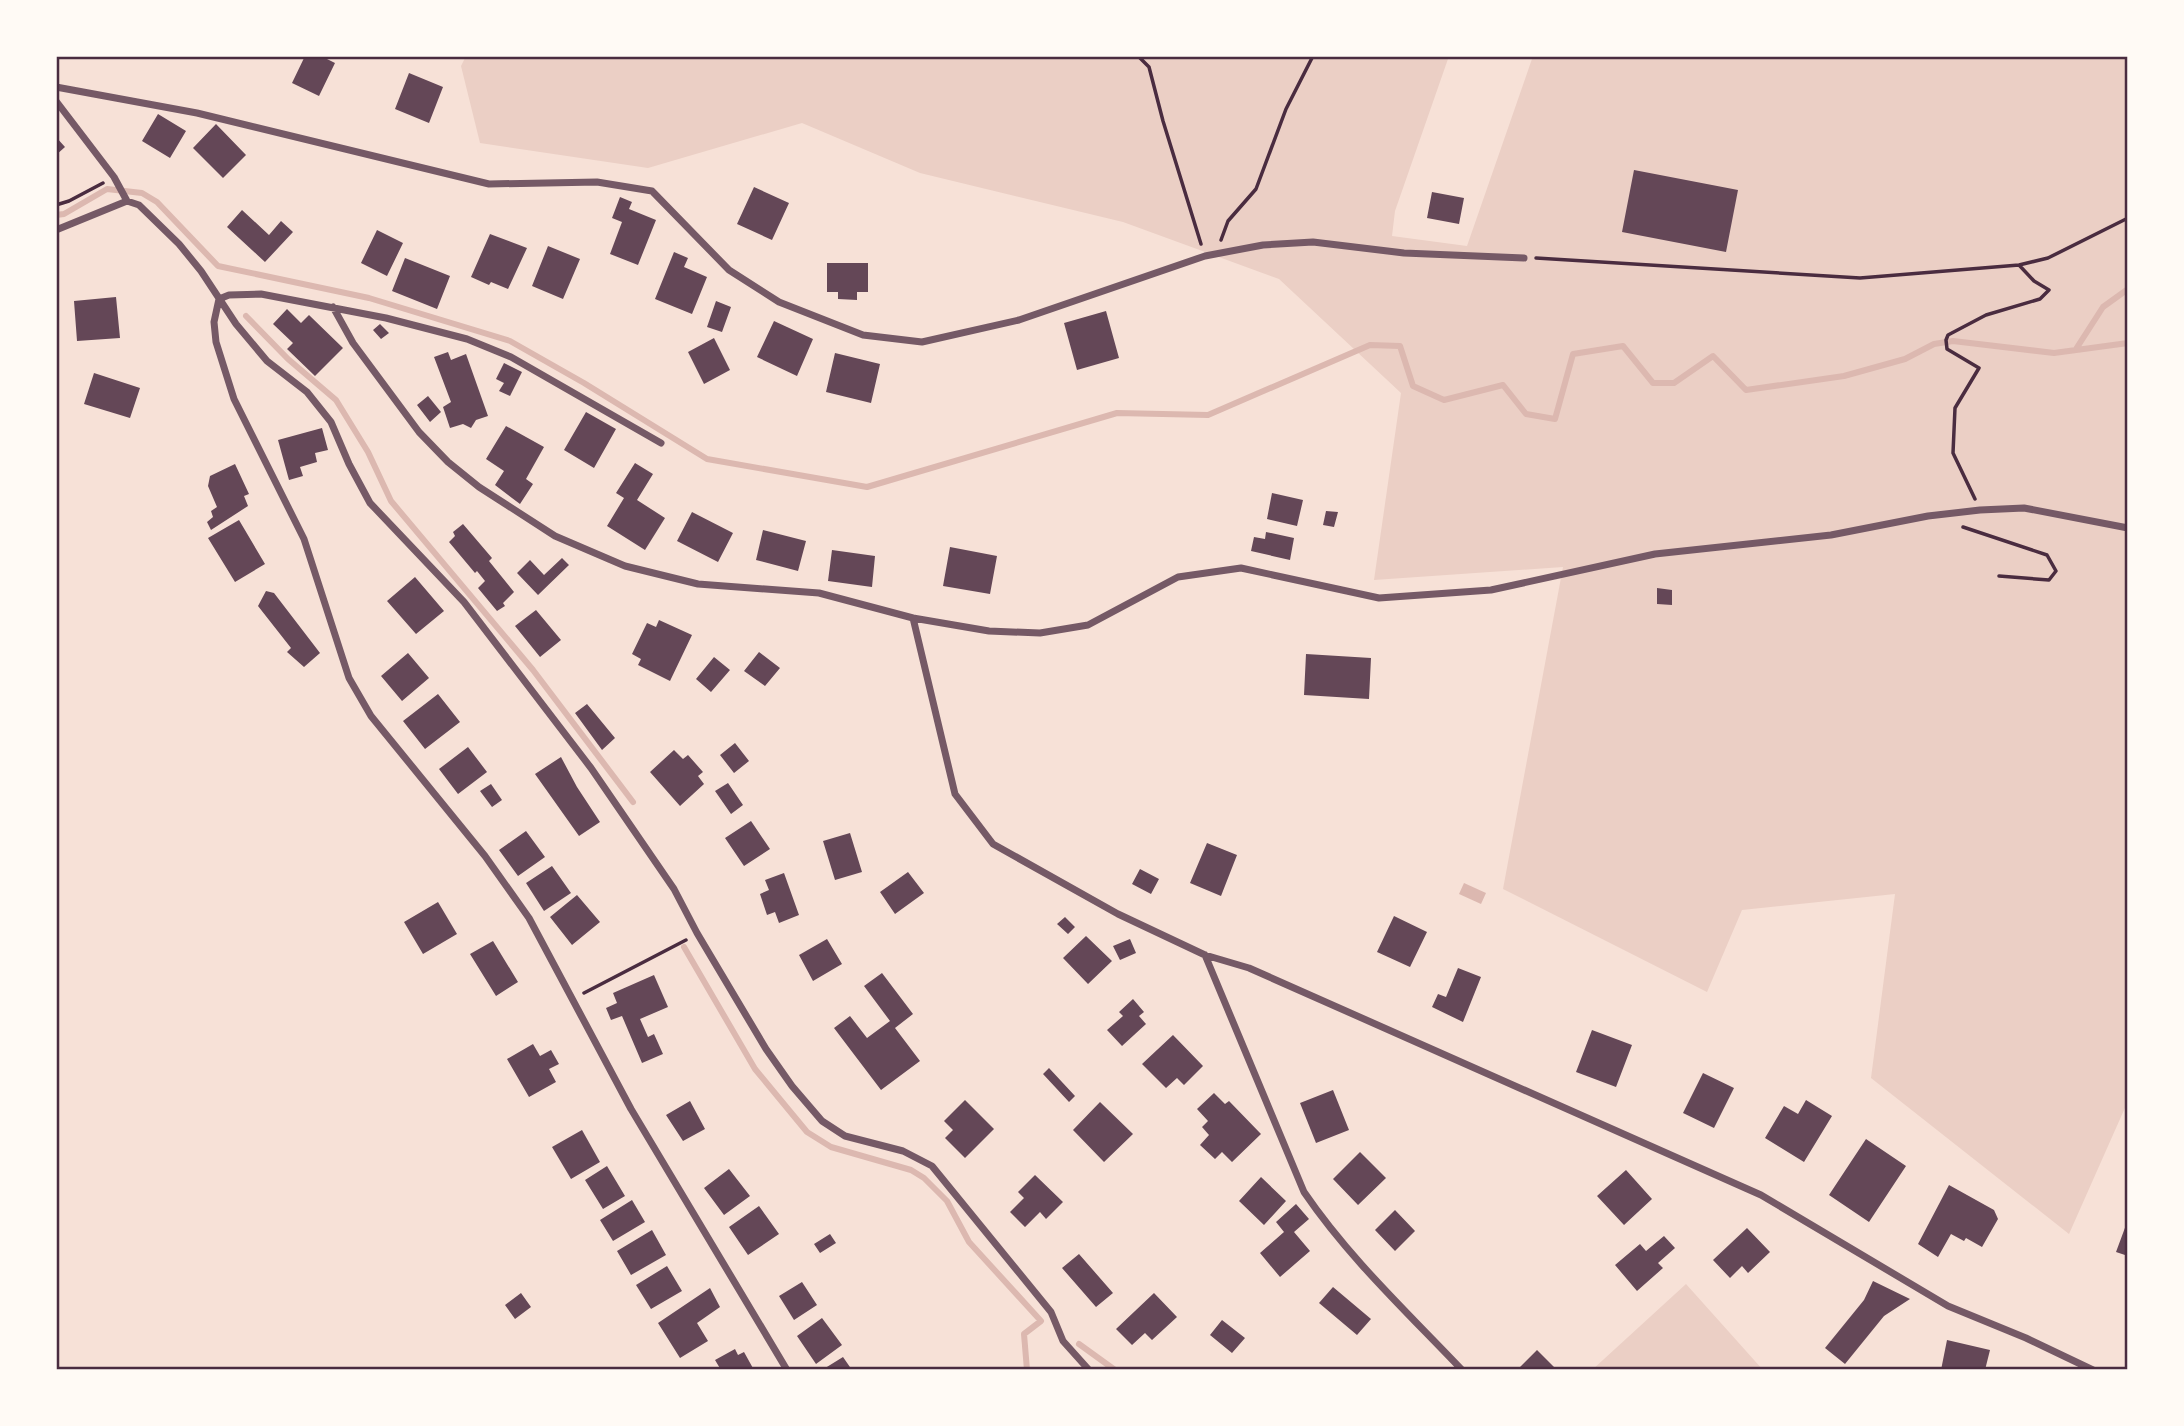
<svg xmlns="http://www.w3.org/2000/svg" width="2184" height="1426" viewBox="0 0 2184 1426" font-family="Literata,serif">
<rect width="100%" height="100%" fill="#f7e1d7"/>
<!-- green -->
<path fill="#ebcfc5" d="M466,56H1449L1395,211L1392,236L1467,246L1533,56H2128V1101L2069,1234L1871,1078L1895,894L1742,910L1707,992L1503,889L1563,567L1374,580L1401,393L1279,279L1123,222L920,173L802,123L648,168L480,143L461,66Z
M1686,1284L1763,1370H1592Z"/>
<!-- water -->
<path fill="#dcb8b0" d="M1464,883L1486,893L1481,904L1459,894Z"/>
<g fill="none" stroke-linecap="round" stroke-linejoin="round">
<!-- stream -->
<path stroke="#dcb8b0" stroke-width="6" d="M56,215L64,214L107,189L142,193L157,202L218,266L369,298L510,341L584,383L707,459L867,487L1117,413L1208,415L1370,345L1400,346L1413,386L1444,400L1503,385L1526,414L1555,419L1573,354L1623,346L1653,383H1674L1713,356L1746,390L1844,376L1905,359L1934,344L1953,341L2054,353L2128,343
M246,316L288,359L336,400L368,452L391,501L533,670L633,802
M2076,349L2103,307L2128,289
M684,947L755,1069L807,1132L831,1147L911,1170L924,1178L947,1201L969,1242L1041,1321L1024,1334L1027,1370
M1079,1344L1115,1370"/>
</g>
<!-- building -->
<path fill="#644757" d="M305,56H321L335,63L319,96L292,83Z
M409,73L443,87L429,123L395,109Z
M158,114L186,131L170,158L142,141Z
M216,124L246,155L223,178L193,148Z
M56,137L65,147L56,155Z
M1634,170L1738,190L1726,252L1622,232Z
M754,187L789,203L772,240L737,224Z
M1432,192L1464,198L1459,224L1427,218Z
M620,197L632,202L629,209L656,220L638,265L610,254L622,222L612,218Z
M242,210L269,235L281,221L293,232L265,262L227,227Z
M377,230L403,243L387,276L361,263Z
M490,234L527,248L508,289L491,282L489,285L471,277Z
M548,246L580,259L563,299L532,286Z
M674,252L688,258L684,267L707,277L692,314L655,299Z
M405,258L450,276L437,309L392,291Z
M827,263H868V292H857V300L838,299V292H827Z
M116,297L120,338L77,341L74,301Z
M716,301L731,307L722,332L707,327Z
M287,309L301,323L309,315L343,348L315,376L287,349L293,343L273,324Z
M1106,311L1119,358L1077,370L1064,323Z
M774,321L813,339L797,376L757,357Z
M380,324L389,333L381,339L373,330Z
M714,338L730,370L704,384L688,352Z
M448,352L451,360L466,354L488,416L476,420L471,428L463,424L450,428L443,407L451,402L434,357Z
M835,353L880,364L871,403L826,392Z
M504,363L522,372L510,396L499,391L504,383L496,379Z
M94,373L140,388L130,418L84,404Z
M428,396L441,412L430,422L417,405Z
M586,412L616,429L594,468L564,450Z
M506,426L544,447L526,479L533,484L520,504L495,485L504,471L486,459Z
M322,428L328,450L315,453L317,462L300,467L303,476L289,480L278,440Z
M635,463L653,474L637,500L665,518L645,550L607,526L624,498L616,493Z
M235,464L249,494L244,496L248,506L211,530L207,522L213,517L211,511L217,507L208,486L210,476Z
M1272,493L1303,500L1297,526L1267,519Z
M1326,511L1338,512L1334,527L1323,525Z
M692,512L733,533L718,562L677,541Z
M239,520L265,564L235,582L208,538Z
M463,524L492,558L489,561L514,592L503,603L505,606L497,611L478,588L485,581L477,571L475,573L449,542L455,536L453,532Z
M763,530L806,541L798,571L756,560Z
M1266,532L1294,538L1290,560L1251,551L1254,537L1265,539Z
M950,547L997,556L990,594L943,586Z
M832,550L875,556L872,587L828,581Z
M562,558L569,565L538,595L517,573L530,560L544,575Z
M415,577L444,611L416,634L387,601Z
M1657,588L1672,590V605L1657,604Z
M266,591L274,593L320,653L304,667L287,652L291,648L258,606Z
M536,610L561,640L540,657L515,626Z
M659,620L692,635L670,681L638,665L641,659L632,654L647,623L656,627Z
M759,652L780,668L765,686L744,671Z
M408,653L429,678L402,701L381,676Z
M1306,654L1371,658L1369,699L1304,695Z
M714,657L730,670L711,692L696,679Z
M438,694L460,722L425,749L403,721Z
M587,704L615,738L602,750L575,713Z
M735,743L749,761L734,773L720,755Z
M468,747L487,772L458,794L439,769Z
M674,750L683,759L688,755L703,772L698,776L704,784L680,806L650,772Z
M561,757L577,787L600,822L579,836L535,774Z
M728,783L743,805L731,814L715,791Z
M491,784L502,800L492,807L480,791Z
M751,821L770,849L744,866L725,838Z
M526,831L545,857L518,876L499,850Z
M850,833L862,872L835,880L823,841Z
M1207,843L1237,855L1221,896L1190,883Z
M552,866L571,893L544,911L526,883Z
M1140,869L1159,879L1151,894L1132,884Z
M908,872L924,893L895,914L880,892Z
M784,873L799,915L779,923L775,912L767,915L760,894L769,890L765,880Z
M577,895L600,922L572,945L550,917Z
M438,902L457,934L423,954L404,922Z
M1394,916L1427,932L1410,967L1377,952Z
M1065,917L1075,927L1068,934L1057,924Z
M1086,936L1112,961L1088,984L1063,958Z
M827,939L842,964L813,981L799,955Z
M1130,939L1136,953L1120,960L1113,946Z
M493,941L518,982L496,996L470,954Z
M1458,968L1481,977L1463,1022L1432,1007L1438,994L1446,997Z
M882,973L913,1014L895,1028L920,1061L881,1090L834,1028L850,1016L867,1038L890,1021L864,986Z
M654,975L668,1007L640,1019L648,1037L654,1034L663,1054L642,1063L622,1016L611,1020L606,1008L617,1003L613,993Z
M1133,999L1144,1012L1139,1016L1146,1024L1122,1046L1107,1030L1123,1016L1119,1012Z
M1592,1030L1632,1045L1616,1087L1576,1072Z
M1173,1035L1203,1066L1184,1085L1177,1078L1166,1088L1142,1064Z
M533,1044L540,1056L551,1050L559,1064L549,1069L556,1082L529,1097L507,1059Z
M1049,1068L1075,1096L1069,1102L1043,1074Z
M1703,1073L1734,1088L1714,1128L1683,1113Z
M1333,1090L1349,1130L1316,1143L1300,1103Z
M1214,1093L1225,1104L1229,1101L1261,1134L1232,1162L1222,1152L1215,1159L1200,1145L1209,1135L1202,1127L1208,1121L1197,1109Z
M965,1100L994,1129L965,1158L945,1138L953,1130L944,1121Z
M1806,1100L1832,1116L1804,1162L1765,1138L1784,1106L1798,1114Z
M690,1101L705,1129L683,1141L666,1115Z
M1100,1102L1133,1134L1104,1162L1073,1130Z
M582,1130L600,1162L571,1179L552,1147Z
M1866,1139L1906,1166L1869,1222L1829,1195Z
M1360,1152L1386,1178L1358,1205L1333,1179Z
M607,1166L625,1196L603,1209L585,1180Z
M729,1169L750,1196L724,1215L704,1188Z
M1626,1170L1652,1199L1624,1225L1597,1196Z
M1035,1175L1063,1202L1046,1219L1040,1212L1025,1227L1010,1212L1024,1198L1018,1192Z
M1261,1177L1286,1201L1264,1225L1239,1201Z
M1949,1185L1994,1210L1998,1219L1982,1247L1966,1238L1964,1241L1951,1234L1938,1257L1918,1244Z
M632,1200L645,1222L613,1241L600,1220Z
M1296,1204L1309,1219L1294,1232L1310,1251L1280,1277L1260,1253L1284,1232L1276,1222Z
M759,1206L779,1234L748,1255L729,1227Z
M1395,1210L1415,1231L1395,1251L1375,1230Z
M2126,1225L2128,1226V1256L2116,1252Z
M1747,1228L1770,1252L1748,1273L1742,1266L1730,1278L1713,1260Z
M652,1230L666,1255L631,1275L617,1251Z
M830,1234L836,1243L820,1253L814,1244Z
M1664,1236L1675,1248L1658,1263L1663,1268L1637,1291L1615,1265L1640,1244L1646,1251Z
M1079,1254L1113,1293L1096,1307L1062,1268Z
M667,1266L682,1291L651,1309L636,1285Z
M1873,1281L1910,1299L1884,1316L1845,1364L1825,1348L1864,1300Z
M802,1282L817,1305L794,1320L779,1296Z
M1333,1287L1371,1319L1357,1335L1319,1303Z
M710,1288L720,1307L697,1323L708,1341L680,1358L658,1323Z
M521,1293L531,1307L515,1319L505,1305Z
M1154,1293L1177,1317L1152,1340L1145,1333L1132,1345L1116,1329Z
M822,1318L842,1345L816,1364L797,1336Z
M1222,1320L1245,1338L1232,1353L1210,1335Z
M1947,1340L1990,1350L1985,1370H1941Z
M735,1349L738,1355L744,1352L754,1370H721L715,1360Z
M1537,1350L1557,1370H1517Z
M843,1357L852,1370H822Z"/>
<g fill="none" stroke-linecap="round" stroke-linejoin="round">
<!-- path -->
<path stroke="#4a2c40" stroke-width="3.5" d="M1138,56L1149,67L1163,121L1201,244
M56,205L69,201L103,183
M1221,240L1228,221L1256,189L1286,109L1313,56
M1536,258L1860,278L2019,265L2048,258L2128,218
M1975,499L1953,453L1955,408L1979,368L1947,349L1946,340L1948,335L1986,315L2040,299L2049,290L2034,281L2019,265
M1963,527L2047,555L2056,571L2049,580L1999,576
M584,993L686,940"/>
<!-- minor -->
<path stroke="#755966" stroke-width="7" d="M56,87L197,113L489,184L597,182L652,191L729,270L779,302L863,335L922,342L1019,320L1205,256L1263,245L1313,242L1404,253L1524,258
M56,101L114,177L127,201L139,205L179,244L201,271L236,324L267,361L307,392L331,422L349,464L370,503L464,602L591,768L674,889L697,933L766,1049L792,1086L822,1121L845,1136L903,1151L932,1166L1051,1312L1063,1341L1089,1370
M56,230L127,201
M219,299L214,322L216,342L234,399L304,539L349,678L371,716L485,856L529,918L631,1109L787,1370
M219,299L229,295L261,294L386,318L467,339L511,357L661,443
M333,307L353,343L419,432L448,462L479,487L555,536L625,566L698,584L819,593L913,618L955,794L993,844L1118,914L1205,955L1249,968L1761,1195L1948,1306L2026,1338L2093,1370
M913,618L989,631L1040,633L1088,625L1178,577L1241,568L1379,598L1491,590L1655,554L1831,535L1928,516L1980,510L2024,508L2128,528
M1205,955L1304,1192C1349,1258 1407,1312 1462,1370"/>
</g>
<!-- border -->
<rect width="2184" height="1426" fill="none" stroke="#fffaf5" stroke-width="116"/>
<rect x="58" y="58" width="2068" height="1310" fill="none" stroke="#4a2c40" stroke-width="2.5"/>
</svg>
